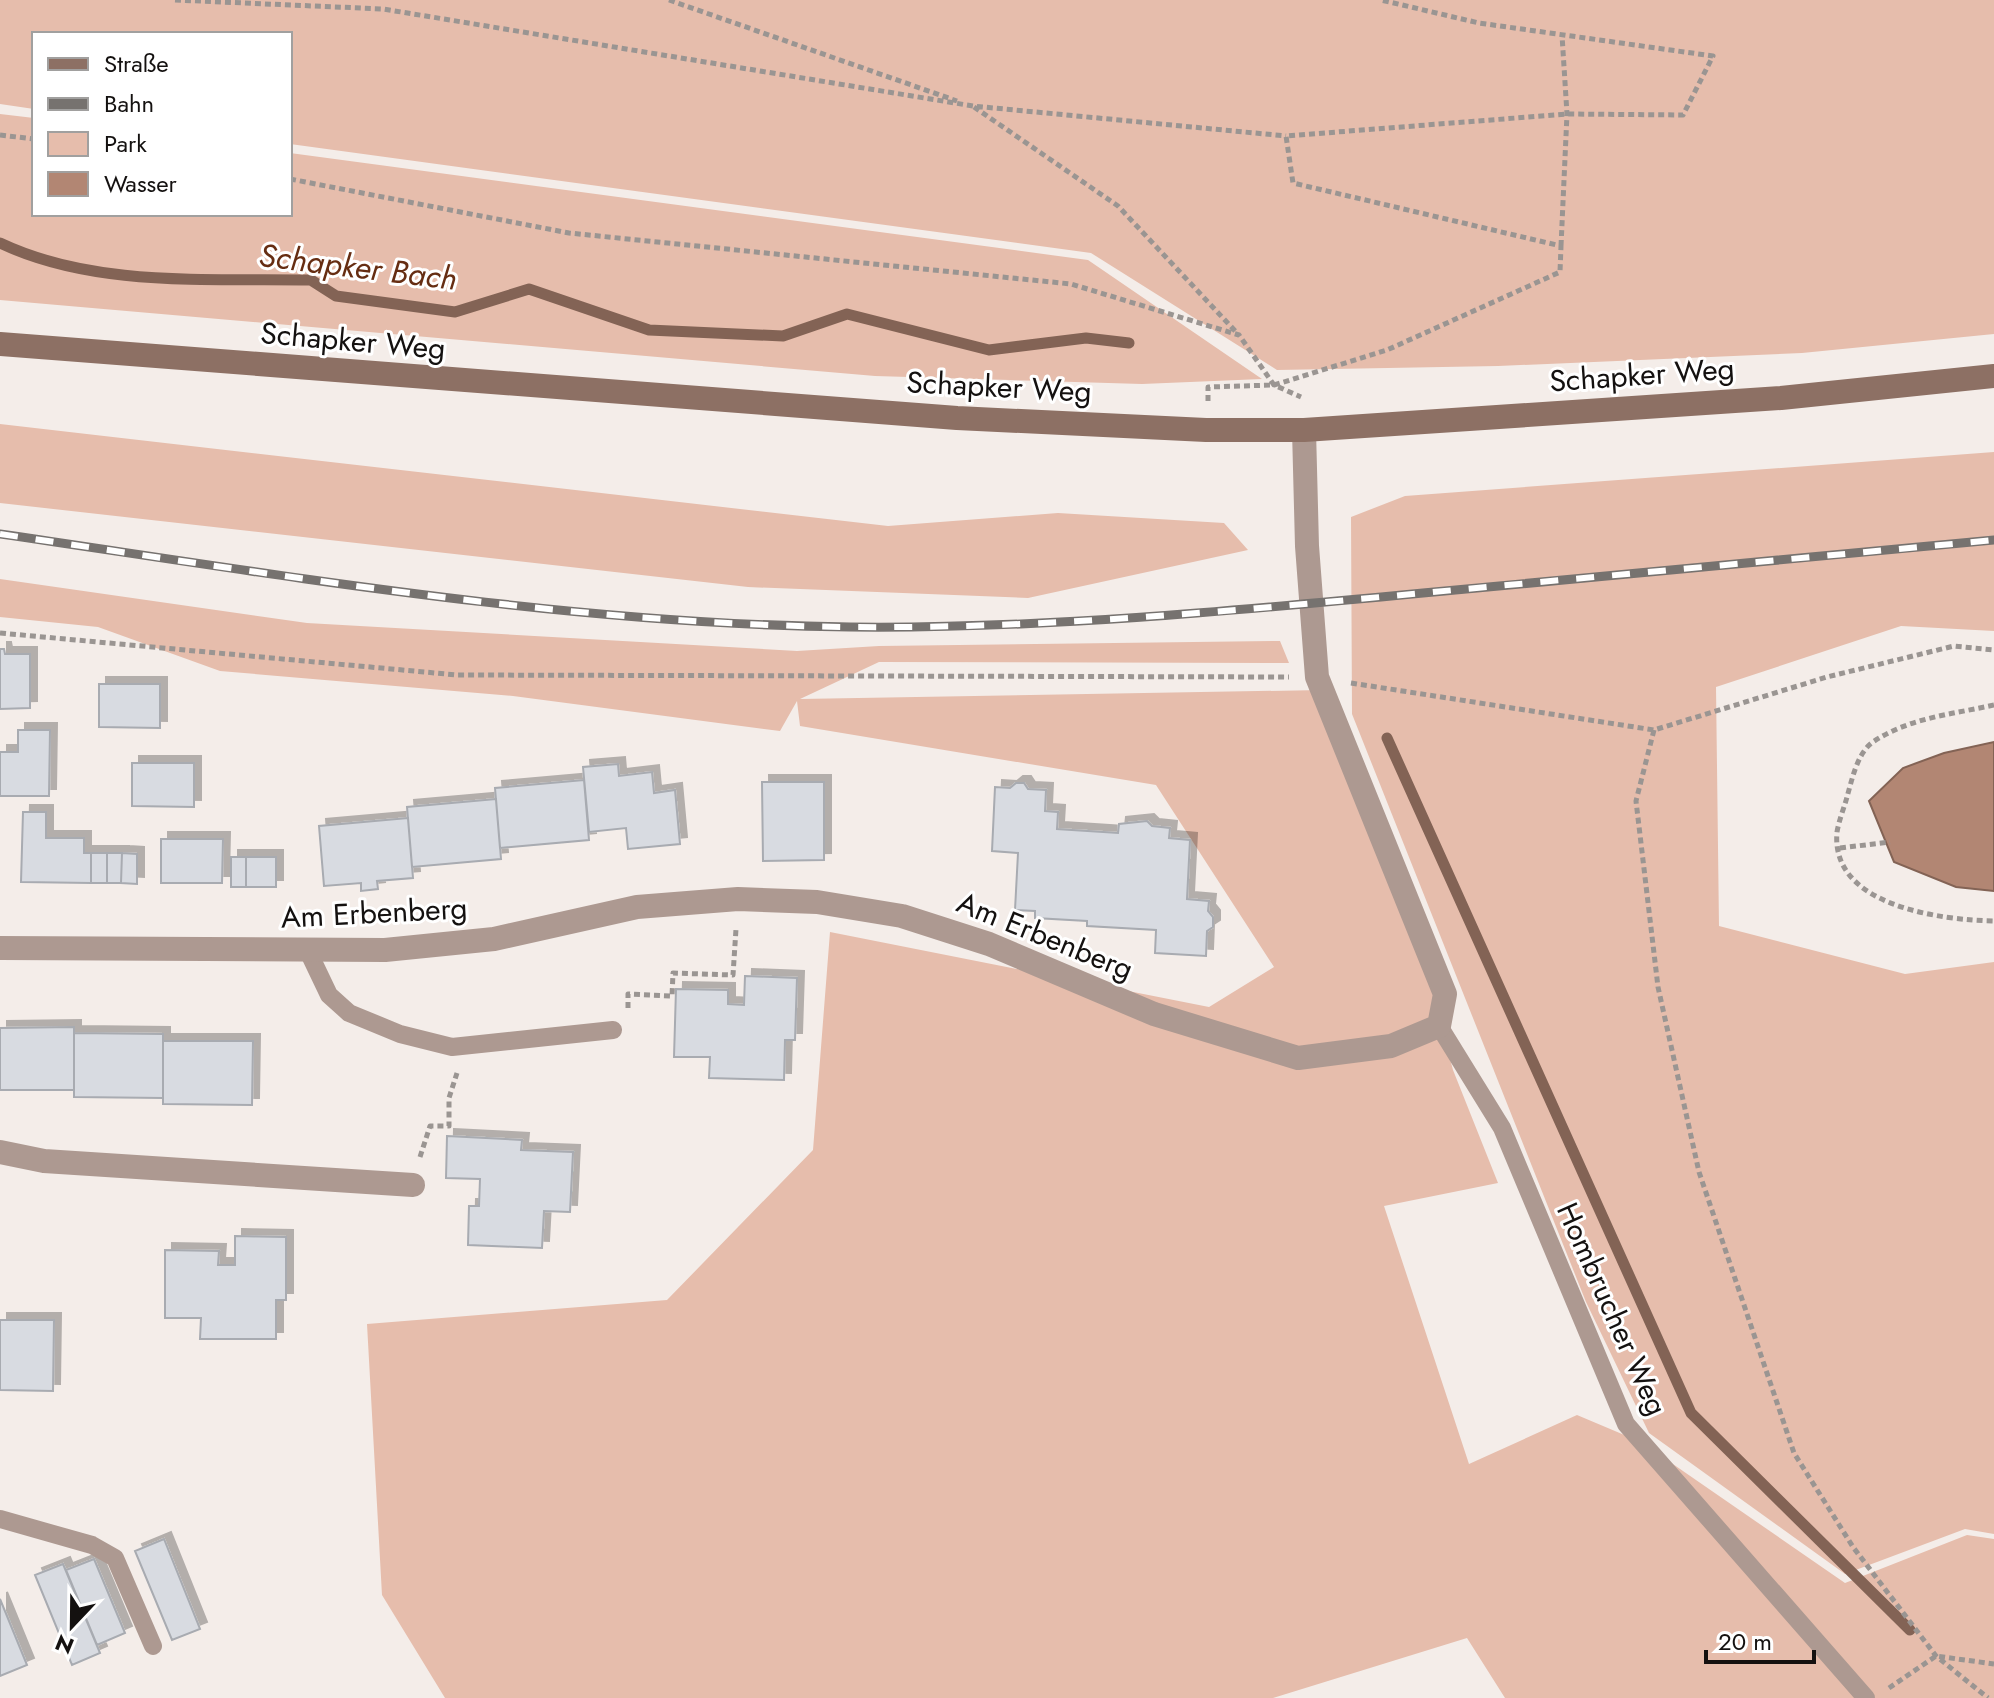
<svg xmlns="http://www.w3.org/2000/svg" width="1994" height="1698" viewBox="0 0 1994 1698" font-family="Jost,sans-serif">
<defs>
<filter id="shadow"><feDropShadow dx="7" dy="-7" stdDeviation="0" flood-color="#0004"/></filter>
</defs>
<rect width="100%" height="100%" fill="#f4ede9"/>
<!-- green -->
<path fill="#e6bdac" d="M0,0H1994V334L1802,353L1498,366L1277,370L1091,253L290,144V34H34V109L0,104Z
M0,114L34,118V214H290V153L1088,260L1262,379L1142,384L875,376L0,300Z
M0,424L888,526L1058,513L1224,523L1248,550L1028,598L748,587L0,503Z
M1994,452V631L1901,626L1716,687L1719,926L1905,974L1994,962V1534L1965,1529L1845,1574L1649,1433L1586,1302L1352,714L1351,517L1405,496Z
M0,579L307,623L797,651L879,646L1280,641L1289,663L879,662L800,699L1322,690L1424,960L1453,1070L1498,1183L1384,1206L1469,1464L1577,1415L1641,1442L1845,1583L1967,1535L1994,1539V1698H1505L1467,1638L1273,1698H445L382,1595L367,1324L667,1300L813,1150L830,932L1209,1007L1274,967L1156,785L800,726L797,701L780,731L513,696L220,671L98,627L0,617Z"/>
<!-- water -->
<path fill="#b28673" stroke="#836355" stroke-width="2" d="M1994,742V891L1956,887L1894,862L1869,801L1903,768L1944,753Z"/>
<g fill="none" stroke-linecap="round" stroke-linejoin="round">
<!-- stream -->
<path stroke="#836355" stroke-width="11" d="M0,243C95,288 209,278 311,280L336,296L455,312L529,289L649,330L783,336L847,314L989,350L1086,338L1129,343
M1387,738L1691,1413L1910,1630"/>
</g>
<!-- building -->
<path fill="#d8dbe1" stroke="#a8abb1" stroke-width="2" filter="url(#shadow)" d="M0,649H4L5,654H30V708L0,709Z
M99,684H160V728L99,727Z
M18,730H50L49,796H0V752H18Z
M132,763H194V807L132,806Z
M618,764L619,776L652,772L654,793L675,790L680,844L628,849L626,828L589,832L583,767Z
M584,780L589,840L500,848L495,788Z
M762,782H824V860L763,861Z
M1016,783H1024L1028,789L1046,790L1045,811L1058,812L1057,829L1118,833L1119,824L1147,821L1152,826L1170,828L1169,838L1190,840L1187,899L1209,901L1208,911L1213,917V927L1207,931L1206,956L1155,953L1156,930L1087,926V921L1035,918V911L1015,910L1018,853L992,851L995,787L1010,788Z
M496,799L501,859L412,867L407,807Z
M23,812H46V838H84V853H91V883L21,882Z
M408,818L413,878L377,881L378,889L361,891V883L324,886L319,826Z
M161,839H223L222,883H161Z
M91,853H107V883H91Z
M107,853H122L121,883H107Z
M122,853L137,854V884L121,883Z
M231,857H246V887H231Z
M246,857H276V887H246Z
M745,976L797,978L795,1040H785L784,1080L709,1078L710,1057H674L676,989L728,990V1004L744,1005Z
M74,1027V1090H0V1028Z
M74,1033L163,1034V1098L74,1097Z
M163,1041H253L252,1105L163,1104Z
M447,1136L522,1140L521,1150L573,1152L570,1212L544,1211L542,1248L468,1245L469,1206H479L480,1179L446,1178Z
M235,1236L286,1237V1300H276V1339H200L201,1318H165V1250L219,1251L218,1265H235Z
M0,1320H54L53,1391L0,1390Z
M164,1539L200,1629L172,1640L135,1551Z
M94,1559L125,1633L97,1645L66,1570Z
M63,1564L100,1653L72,1665L35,1575Z
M0,1599L27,1665L0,1676Z"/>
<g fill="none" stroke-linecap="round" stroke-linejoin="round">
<!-- path -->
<path stroke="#9a9592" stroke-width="5" stroke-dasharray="6 4" stroke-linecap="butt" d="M175,0L383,9L973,106L1286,136
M669,0L957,101
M974,107L1118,206L1238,334
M0,135L34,139
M290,179L569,233L1071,284L1239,335L1274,385L1301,397
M1561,246L1567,114L1562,35
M1208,401V387L1274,385L1387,350L1560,272L1561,246L1293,183L1286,136L1567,114L1683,115L1713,56L1479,23L1381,0
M0,633L457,675L1289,677
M1351,683L1654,730L1827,677L1954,646L1994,650
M1994,705C1953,714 1908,718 1873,742C1857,753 1852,780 1847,797C1844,808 1839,820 1837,832C1830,907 1943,920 1994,921
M1654,730L1636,801L1658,987L1699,1172L1794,1453L1853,1547L1936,1656L1988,1698
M1840,848L1890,842
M628,1008V994L672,996L673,973L733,975L736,929
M420,1157L430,1126H449V1098L457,1073
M1889,1688L1936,1656L1994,1664"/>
<!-- lane -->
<path stroke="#ad9991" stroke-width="18" d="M308,951L329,995L349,1013L400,1034L452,1047L613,1030
M1439,1026L1502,1128L1626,1424L1866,1698
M0,1519L92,1545L115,1558L153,1646"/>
<!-- street -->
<path stroke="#ad9991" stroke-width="24" d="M0,948L385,950L494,939L637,907L738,899L817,902L902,916L989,944L1154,1014L1298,1058L1391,1046L1439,1026L1445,994L1317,677L1307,546L1304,430
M0,1152L44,1161L413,1185"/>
<!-- secondary -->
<path stroke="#8d7064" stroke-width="24" d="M0,344L957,418L1206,430H1304L1781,398L1994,376"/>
<defs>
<path id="rail" d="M0,534C282,575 565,624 850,627C1041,629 1232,611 1423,593C1613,575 1804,558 1994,540"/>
</defs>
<!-- rail casing -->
<use href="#rail" stroke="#76726f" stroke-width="9"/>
<!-- rail -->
<use href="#rail" stroke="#fff" stroke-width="6" stroke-dasharray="18" stroke-linecap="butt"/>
</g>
<g text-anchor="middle" stroke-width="6" stroke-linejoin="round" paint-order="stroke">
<!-- street labels -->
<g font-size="30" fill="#141110" stroke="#fff">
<text transform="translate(353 341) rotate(5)" y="10">Schapker Weg</text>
<text transform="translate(1642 375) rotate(-4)" y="10">Schapker Weg</text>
<text transform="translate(999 387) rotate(3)" y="10">Schapker Weg</text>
<text transform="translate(374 913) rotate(-3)" y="10">Am Erbenberg</text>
<text transform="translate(1045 936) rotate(22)" y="10">Am Erbenberg</text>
<text transform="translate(1612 1309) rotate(66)" y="10">Hombrucher Weg</text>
</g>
<!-- water labels -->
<g font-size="32" font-style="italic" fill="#662d12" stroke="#fff">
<text transform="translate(358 267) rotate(7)" y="11">Schapker Bach</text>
</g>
</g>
<!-- legend -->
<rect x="32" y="32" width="260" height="184" fill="#ffffff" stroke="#a1a09f" stroke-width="2"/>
<rect x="48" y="58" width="40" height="12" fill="#8d7064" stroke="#a1a09f" stroke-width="2"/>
<text x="104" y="72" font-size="24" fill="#141110">Straße</text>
<rect x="48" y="98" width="40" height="12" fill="#76726f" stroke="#a1a09f" stroke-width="2"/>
<text x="104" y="112" font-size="24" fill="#141110">Bahn</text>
<rect x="48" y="132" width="40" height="24" fill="#e6bdac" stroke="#a1a09f" stroke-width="2"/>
<text x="104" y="152" font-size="24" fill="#141110">Park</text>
<rect x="48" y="172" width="40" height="24" fill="#b28673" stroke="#a1a09f" stroke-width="2"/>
<text x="104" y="192" font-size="24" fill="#141110">Wasser</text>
<!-- north arrow -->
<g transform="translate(72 1626) rotate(202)" stroke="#ffffff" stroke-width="6" paint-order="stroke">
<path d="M0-6L14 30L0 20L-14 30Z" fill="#141110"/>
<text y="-12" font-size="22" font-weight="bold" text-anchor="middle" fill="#141110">N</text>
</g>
<!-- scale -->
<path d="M1706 1650v12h108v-12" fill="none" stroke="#141110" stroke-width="4"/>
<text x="1718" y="1650" font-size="24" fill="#141110" stroke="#ffffff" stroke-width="6" paint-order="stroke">20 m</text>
</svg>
